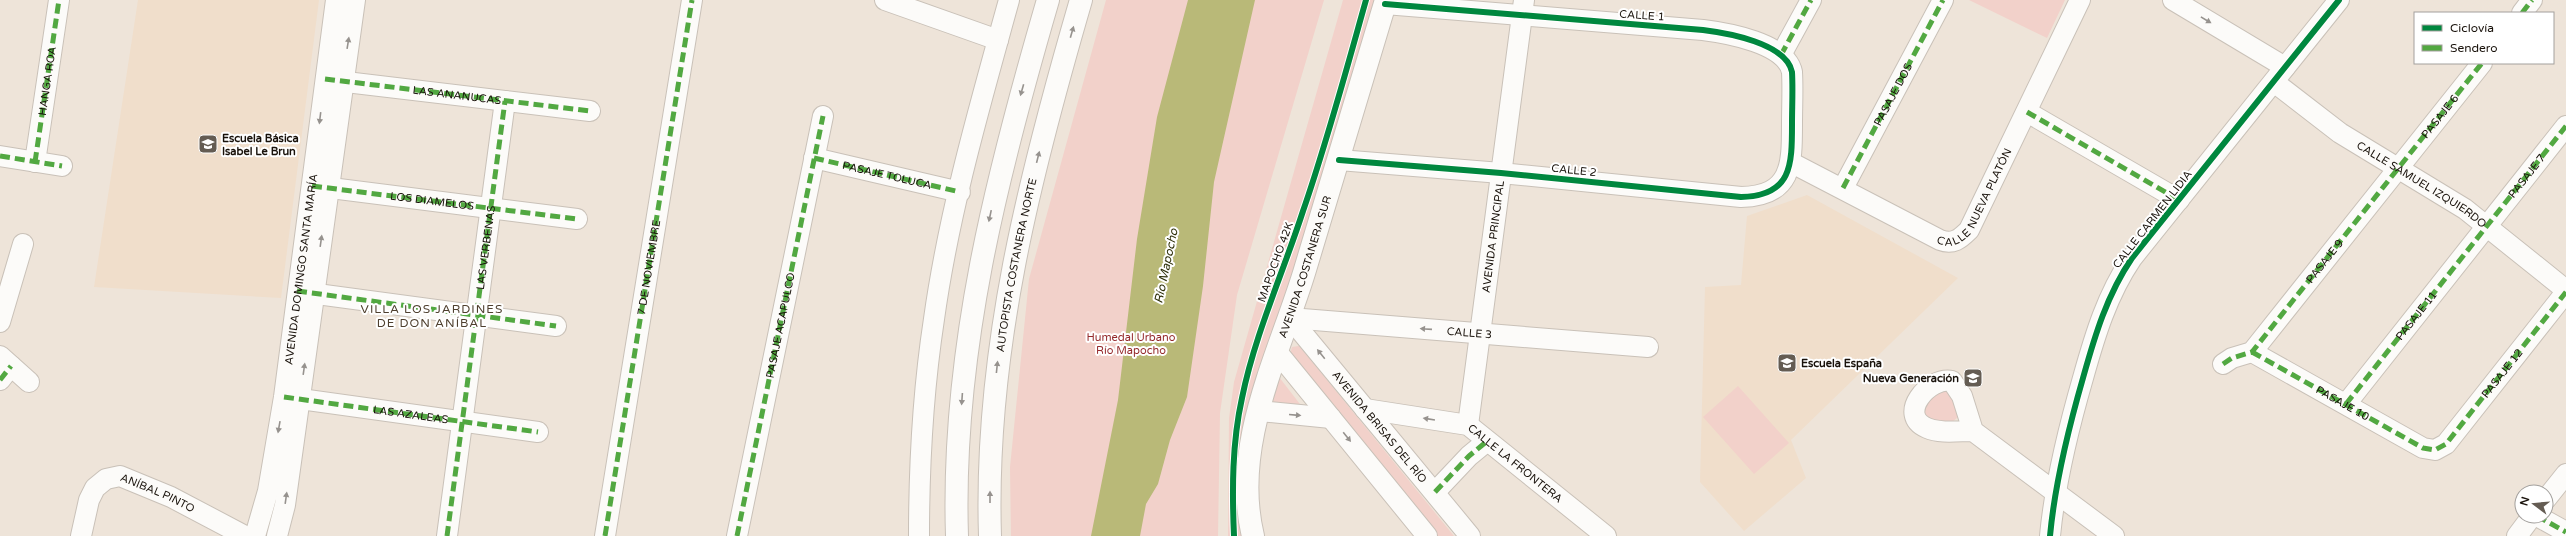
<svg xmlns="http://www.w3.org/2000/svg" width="2566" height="536" viewBox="0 0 2566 536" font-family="'Varela Round',sans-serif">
<rect width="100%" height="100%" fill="#eee4d9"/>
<!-- built -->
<path fill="#f0decb" d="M138,0H319L281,298L94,287Z
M1807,195L1958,278L1791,440L1806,478L1744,531L1700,482L1705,287L1741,285L1747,216Z"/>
<!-- green -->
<path fill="#f2d1ca" d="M1106,0H1324L1237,295L1220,413L1218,536H1011L1010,467L1029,279Z
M1343,0H1377L1330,160L1241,529L1242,536H1228L1229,418L1234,382Z
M1969,0H2065L2047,38Z
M1299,346L1318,369L1454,536H1435L1290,354L1292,347Z
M1279,377L1303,408L1269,404Z
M1738,386L1789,443L1754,474L1703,417Z
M1944,387L1962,414L1947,426H1935L1921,411L1923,405Z"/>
<!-- water -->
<path fill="#b9b978" d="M1188,0H1255L1214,182L1203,286L1187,397L1170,440L1158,484L1146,504L1140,536H1091L1118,400L1137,239L1157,117Z"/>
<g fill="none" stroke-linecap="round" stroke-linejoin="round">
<defs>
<g id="minor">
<path d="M885,0L998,40"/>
<path d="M2173,0L2285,67"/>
<path d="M2522,13L2532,0"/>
<path d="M1781,55L1811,0"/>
<path d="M329,80L590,111"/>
<path id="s1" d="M2274,82L2340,133L2465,209L2566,290"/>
<path d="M2027,112L2179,200"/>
<path d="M0,156L62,166"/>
<path id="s2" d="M814,158L960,192"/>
<path d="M1339,160L1501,173L1741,197C1792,196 1792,165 1792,124C1792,107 1793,89 1792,72C1786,43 1727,33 1703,30L1385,4"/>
<path d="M35,162L59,0"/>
<path id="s3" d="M1792,163L1940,240C1953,245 1960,239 1969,230L2080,0"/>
<path id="s4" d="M315,186L577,219"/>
<path id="s5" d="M1843,188L1943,0"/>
<path d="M302,292L556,326"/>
<path id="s6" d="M1290,318L1648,347"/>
<path id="s7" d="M1290,318L1470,536"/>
<path d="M0,322L23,244"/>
<path d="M2252,352L2423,448L2435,450L2446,444L2566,292"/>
<path d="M1278,353L1427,536"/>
<path d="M0,356L29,382"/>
<path d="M2223,364L2232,358L2252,352L2482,63"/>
<path d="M0,380L11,366"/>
<path id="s8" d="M286,397L538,432"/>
<path d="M2346,404L2566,126"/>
<path id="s9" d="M1365,409L1468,425L1606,536"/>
<path d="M1259,411L1331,418"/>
<path id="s10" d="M1468,425L1524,0"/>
<path d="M1973,431C1958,431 1941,434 1927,428C1896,415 1929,376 1952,381L1962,396L1973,431L2114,536"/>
<path d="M1435,492L1469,456L1486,442"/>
<path d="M2546,499L2566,474"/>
<path d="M2537,516L2566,532"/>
<path id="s11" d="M81,536L89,500L95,488L106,479L120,476L171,497L245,536"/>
<path id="s12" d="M255,536L268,491L284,397L336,0"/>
<path d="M277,536L285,505L355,0"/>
<path d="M447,536L505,101"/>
<path id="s13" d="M605,536L692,0"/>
<path id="s14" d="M737,536L823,116"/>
<path d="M919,536C919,463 923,391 934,319C949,211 980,105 1009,0"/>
<path d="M2050,536C2055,482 2068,430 2083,378C2095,335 2107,295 2132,258L2339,0"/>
<path d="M2517,536L2532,516"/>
</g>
<g id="major">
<path id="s15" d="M1253,536C1231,446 1278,357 1304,273C1332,182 1359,91 1386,0"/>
</g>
<g id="highway">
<path d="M957,536C951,352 997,175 1048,0"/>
<path id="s16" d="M990,536C984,352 1030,175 1081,0"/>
</g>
</defs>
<!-- minor casing -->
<use href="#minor" stroke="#c9c1b8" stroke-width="22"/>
<!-- major casing -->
<use href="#major" stroke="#c9c1b8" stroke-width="24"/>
<!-- highway casing -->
<use href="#highway" stroke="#c9c1b8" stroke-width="24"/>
<!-- minor -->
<use href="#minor" stroke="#fcfbf9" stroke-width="20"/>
<!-- major -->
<use href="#major" stroke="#fcfbf9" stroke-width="22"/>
<!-- highway -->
<use href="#highway" stroke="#fcfbf9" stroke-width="22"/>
<!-- quiet -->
<g stroke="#52a841" stroke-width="5" stroke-dasharray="10 5" stroke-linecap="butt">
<path d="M2522,13L2532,0"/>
<path d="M1781,55L1811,0"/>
<path id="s17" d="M325,79L590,111"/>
<path d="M2027,112L2179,200"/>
<path d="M0,156L62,166"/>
<path d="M814,158L960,192"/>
<path id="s18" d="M35,162L59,0"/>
<path d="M312,186L577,219"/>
<path d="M1843,188L1943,0"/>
<path d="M297,291L556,326"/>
<path id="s19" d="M2252,352L2423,448L2435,450L2446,444L2566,292"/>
<path id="s20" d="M2223,364L2232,358L2252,352L2482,63"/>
<path d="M0,380L11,366"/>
<path d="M284,397L538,432"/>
<path id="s21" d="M2346,404L2566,126"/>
<path d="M1435,492L1469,456L1486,442"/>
<path d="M2537,516L2566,532"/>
<path id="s22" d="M447,536L505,101"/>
<path d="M605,536L692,0"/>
<path d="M737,536L823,116"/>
</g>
<defs>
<path id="cycleway" d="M1339,160L1501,173L1741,197C1792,196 1792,165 1792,124C1792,107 1793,89 1792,72C1786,43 1727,33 1703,30L1385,4
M1234,536C1232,490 1232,443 1242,398C1255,334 1283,273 1303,211C1327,142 1346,71 1366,0
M2050,536C2055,482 2068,430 2083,378C2095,335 2107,295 2132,258L2339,0"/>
</defs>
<!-- cycleway casing -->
<use href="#cycleway" stroke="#fff" stroke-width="8"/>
<!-- cycleway -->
<use href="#cycleway" stroke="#00873e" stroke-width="6"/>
</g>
<!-- one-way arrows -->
<defs><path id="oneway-solid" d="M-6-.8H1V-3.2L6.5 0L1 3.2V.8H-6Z"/></defs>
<g fill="#96928e">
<use href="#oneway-solid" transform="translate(2206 20) rotate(31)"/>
<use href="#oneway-solid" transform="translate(1072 32) rotate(-74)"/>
<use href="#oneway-solid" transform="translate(348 43) rotate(-81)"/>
<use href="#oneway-solid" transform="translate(1022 90) rotate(106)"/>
<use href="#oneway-solid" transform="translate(320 118) rotate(97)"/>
<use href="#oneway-solid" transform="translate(1038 157) rotate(-76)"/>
<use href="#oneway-solid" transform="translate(990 216) rotate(102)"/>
<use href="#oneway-solid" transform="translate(321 241) rotate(-82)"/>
<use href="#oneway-solid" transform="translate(1426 329) rotate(-176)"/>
<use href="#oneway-solid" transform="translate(1321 354) rotate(-129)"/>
<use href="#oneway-solid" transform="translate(997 367) rotate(-84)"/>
<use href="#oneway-solid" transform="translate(304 369) rotate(-82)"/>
<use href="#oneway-solid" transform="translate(962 399) rotate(94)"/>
<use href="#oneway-solid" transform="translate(1295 415) rotate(5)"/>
<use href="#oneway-solid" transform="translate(1429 419) rotate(-171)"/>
<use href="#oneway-solid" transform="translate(279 427) rotate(100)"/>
<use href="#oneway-solid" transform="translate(1347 437) rotate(51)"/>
<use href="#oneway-solid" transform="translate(990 497) rotate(-90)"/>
<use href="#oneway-solid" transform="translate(286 498) rotate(-82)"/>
</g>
<!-- icons -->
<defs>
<symbol id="school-square" viewBox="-11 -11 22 22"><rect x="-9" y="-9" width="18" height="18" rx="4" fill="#645c53" stroke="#fff"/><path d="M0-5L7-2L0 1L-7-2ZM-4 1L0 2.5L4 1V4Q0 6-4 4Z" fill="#fff"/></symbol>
</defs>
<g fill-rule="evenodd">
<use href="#school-square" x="197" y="133" width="22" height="22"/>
<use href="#school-square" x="1776" y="352" width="22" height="22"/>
<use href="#school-square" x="1962" y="367" width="22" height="22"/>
</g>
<g text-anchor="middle" stroke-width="4" stroke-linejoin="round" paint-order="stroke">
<!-- street labels -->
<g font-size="11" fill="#19120b" stroke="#fff">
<text transform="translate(1642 15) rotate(4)" y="4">CALLE 1</text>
<text dy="4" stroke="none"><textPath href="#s18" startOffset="82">HANGA ROA</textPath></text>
<text dy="4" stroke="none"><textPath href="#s5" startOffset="106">PASAJE DOS</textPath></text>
<text dy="4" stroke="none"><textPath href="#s17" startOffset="133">LAS ANANUCAS</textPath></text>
<text dy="4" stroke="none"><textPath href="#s20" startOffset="333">PASAJE 6</textPath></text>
<text transform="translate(1574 170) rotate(6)" y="4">CALLE 2</text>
<text dy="4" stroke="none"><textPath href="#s2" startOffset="75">PASAJE TOLUCA</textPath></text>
<text dy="4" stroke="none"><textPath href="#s21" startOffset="291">PASAJE 7</textPath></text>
<text dy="4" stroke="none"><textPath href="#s1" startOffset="180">CALLE SAMUEL IZQUIERDO</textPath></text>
<text dy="4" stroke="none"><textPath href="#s3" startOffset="227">CALLE NUEVA PLATÓN</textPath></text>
<text dy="4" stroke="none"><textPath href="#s4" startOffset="118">LOS DIAMELOS</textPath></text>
<text transform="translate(2152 219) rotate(-52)" y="4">CALLE CARMEN LIDIA</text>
<text dy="4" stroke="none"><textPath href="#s10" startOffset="190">AVENIDA PRINCIPAL</textPath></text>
<text dy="4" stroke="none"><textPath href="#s22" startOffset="291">LAS VERBENAS</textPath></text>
<text dy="4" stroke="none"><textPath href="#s20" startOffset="148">PASAJE 9</textPath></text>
<text transform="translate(1275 262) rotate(-70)" y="4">MAPOCHO 42K</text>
<text dy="4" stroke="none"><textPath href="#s16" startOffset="273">AUTOPISTA COSTANERA NORTE</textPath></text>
<text dy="4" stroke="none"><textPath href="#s15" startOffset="278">AVENIDA COSTANERA SUR</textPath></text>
<text dy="4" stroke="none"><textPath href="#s13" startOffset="272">7 DE NOVIEMBRE</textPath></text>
<text dy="4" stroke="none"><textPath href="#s12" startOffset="271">AVENIDA DOMINGO SANTA MARÍA</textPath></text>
<text dy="4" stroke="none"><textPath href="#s21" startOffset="113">PASAJE 11</textPath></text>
<text dy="4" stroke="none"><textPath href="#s14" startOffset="215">PASAJE ACAPULCO</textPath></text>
<text dy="4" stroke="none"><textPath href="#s6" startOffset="180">CALLE 3</textPath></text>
<text dy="4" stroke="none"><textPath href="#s19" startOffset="311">PASAJE 12</textPath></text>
<text dy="4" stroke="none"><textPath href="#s19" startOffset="104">PASAJE 10</textPath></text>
<text dy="4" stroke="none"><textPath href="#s8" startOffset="126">LAS AZALEAS</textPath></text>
<text dy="4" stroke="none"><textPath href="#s7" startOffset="141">AVENIDA BRISAS DEL RÍO</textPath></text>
<text dy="4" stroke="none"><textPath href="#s9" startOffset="165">CALLE LA FRONTERA</textPath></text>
<text dy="4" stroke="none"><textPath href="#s11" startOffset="120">ANÍBAL PINTO</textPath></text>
</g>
<!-- poi labels -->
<g font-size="11" font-weight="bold" fill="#19120b" stroke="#fff" text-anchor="start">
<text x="222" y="142">Escuela Básica<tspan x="222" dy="13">Isabel Le Brun</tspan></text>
<text x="1801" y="367">Escuela España</text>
<text x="1959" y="382" text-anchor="end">Nueva Generación</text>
</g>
<!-- park labels -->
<g font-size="11" fill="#94292b" stroke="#fff">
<text x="1131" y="341">Humedal Urbano<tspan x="1131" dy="13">Río Mapocho</tspan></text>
</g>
<!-- water labels -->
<g font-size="12" font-style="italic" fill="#2d2f08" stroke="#fff">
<text transform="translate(1166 266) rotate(-78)" y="4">Río Mapocho</text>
</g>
<!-- neighbourhood labels -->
<g font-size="12" letter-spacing="1" fill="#4e3f2e" stroke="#fff">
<text x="432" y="313">VILLA LOS JARDINES<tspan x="432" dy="14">DE DON ANÍBAL</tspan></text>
</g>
</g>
<!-- legend -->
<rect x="2414" y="12" width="140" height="52" fill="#ffffff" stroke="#a3a09d"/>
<rect x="2422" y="25" width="20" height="6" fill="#00873e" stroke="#a3a09d"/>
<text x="2450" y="32" font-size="12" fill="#19120b">Ciclovía</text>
<rect x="2422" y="45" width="20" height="6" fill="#52a841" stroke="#a3a09d"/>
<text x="2450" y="52" font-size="12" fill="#19120b">Sendero</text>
<!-- north arrow -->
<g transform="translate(2534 504) rotate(286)"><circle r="19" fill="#ffffff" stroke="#a3a09d"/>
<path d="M0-3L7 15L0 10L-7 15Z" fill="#645c53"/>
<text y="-6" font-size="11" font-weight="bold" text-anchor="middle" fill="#19120b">N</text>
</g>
</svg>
